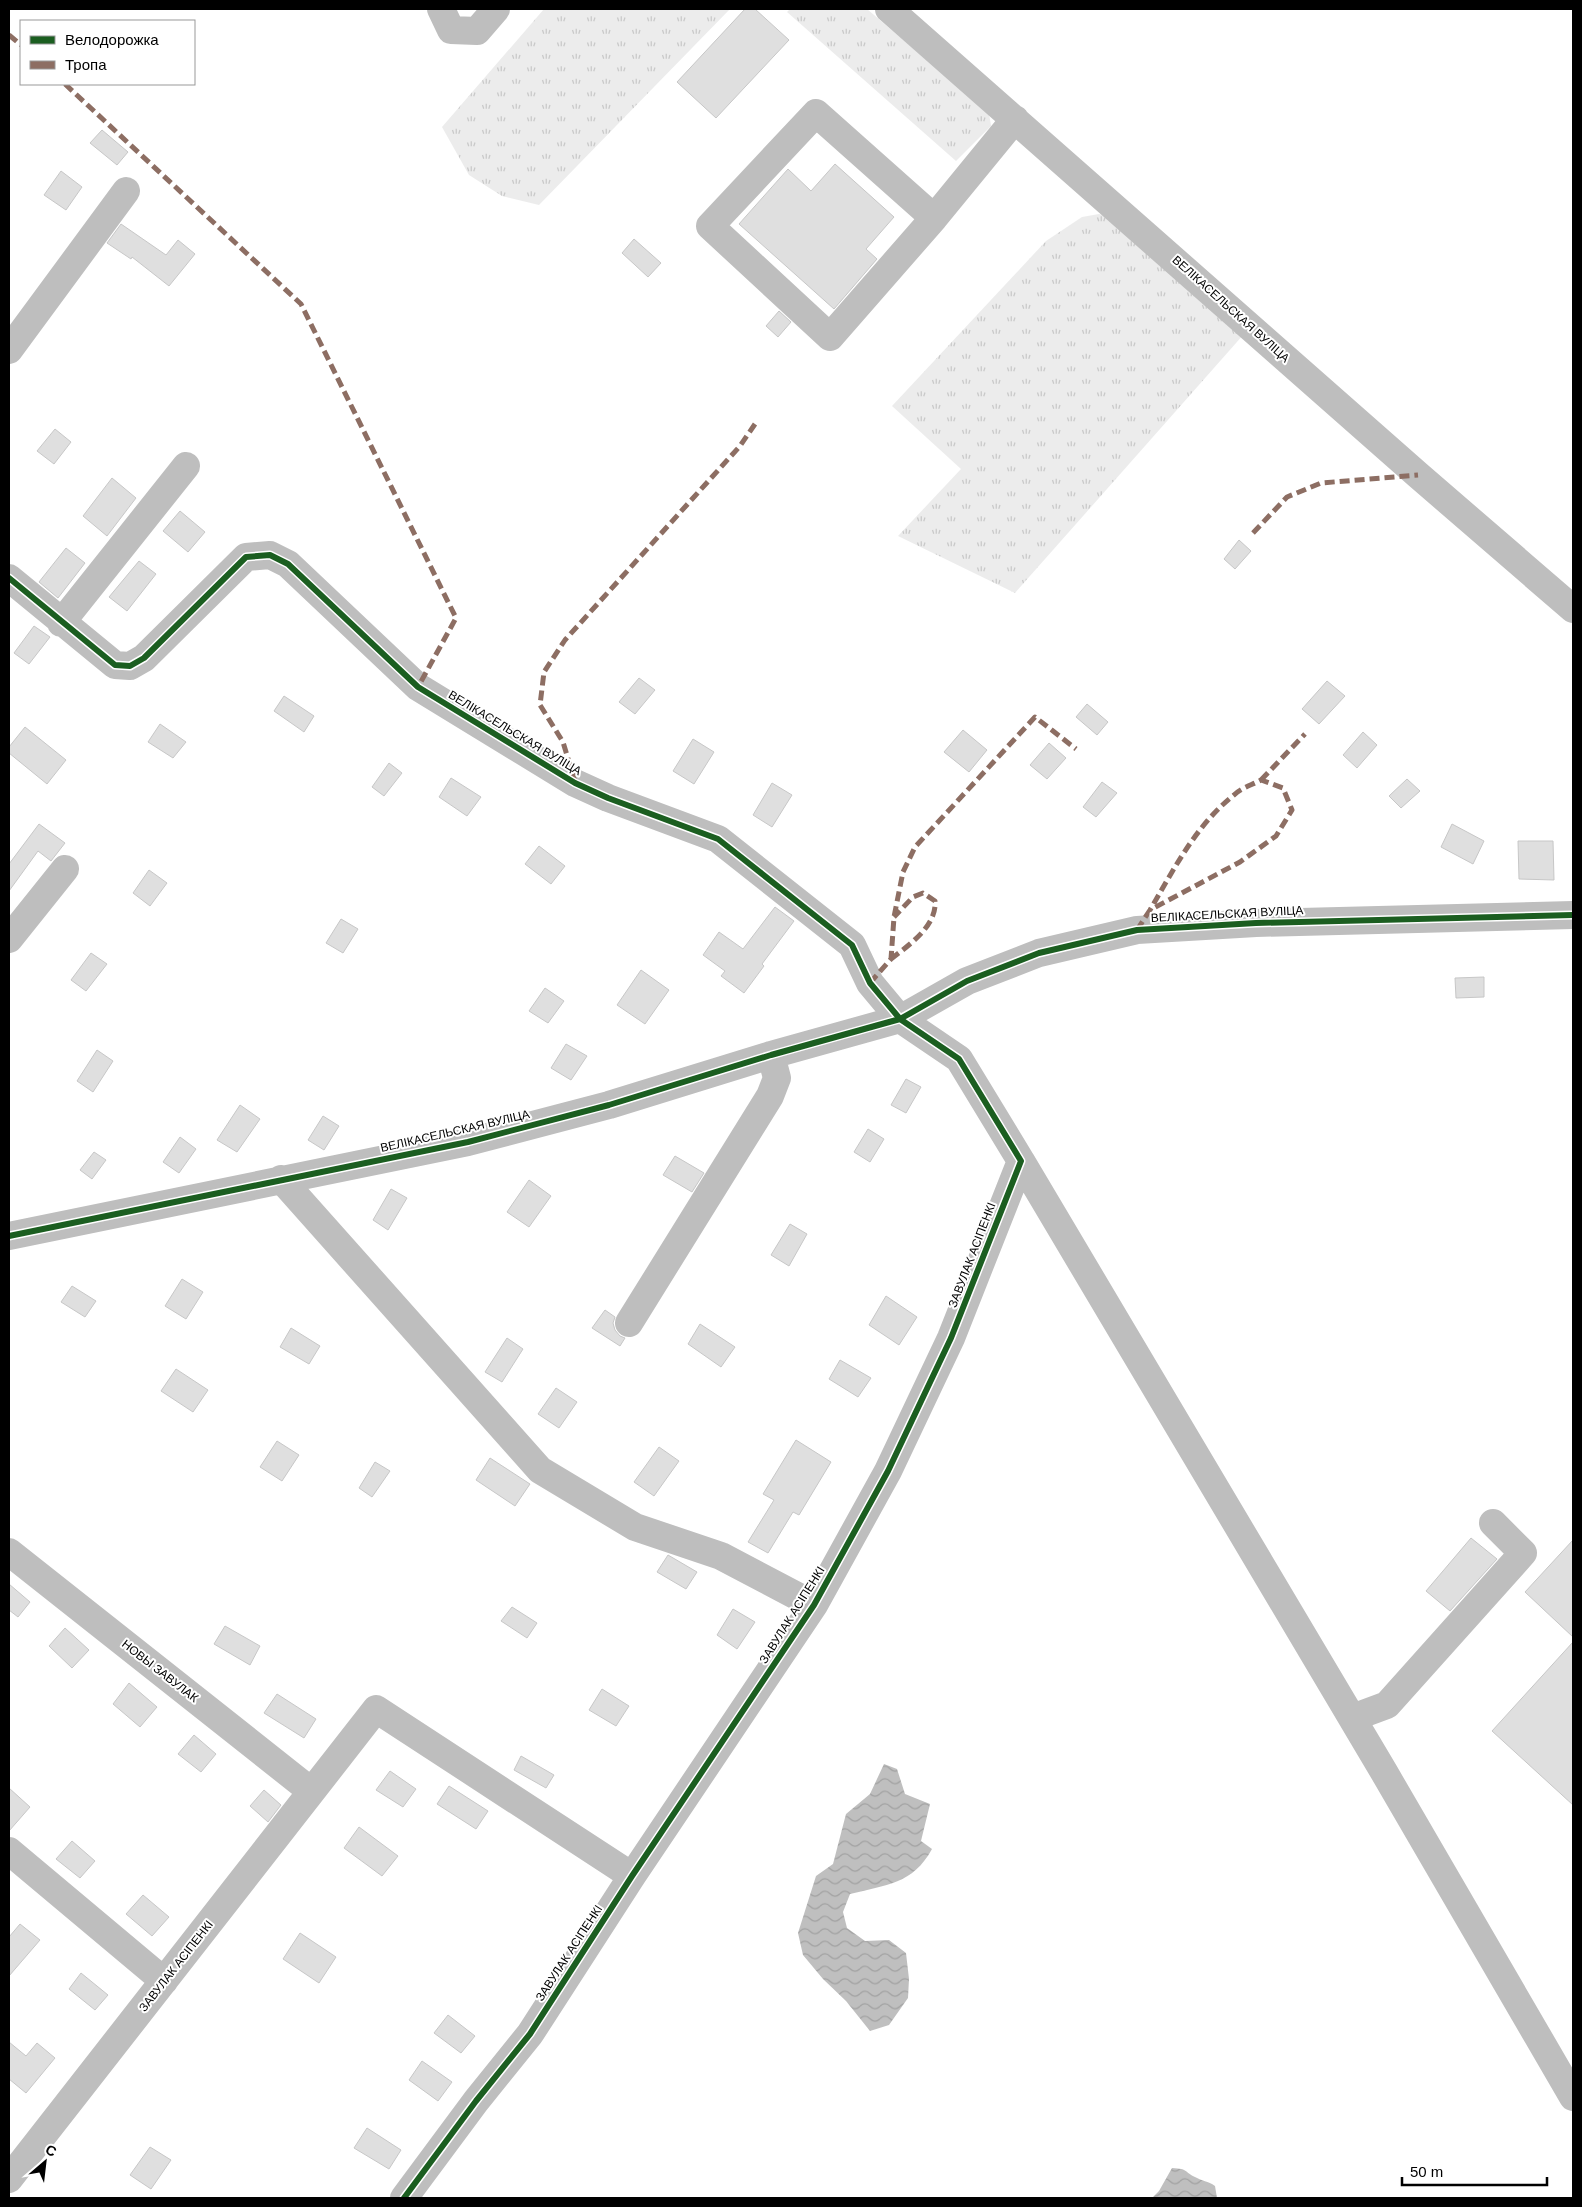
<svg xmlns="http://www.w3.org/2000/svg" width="1582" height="2207" viewBox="0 0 1582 2207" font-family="Helvetica,sans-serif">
<defs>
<pattern id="grass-tufts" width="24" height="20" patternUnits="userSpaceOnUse" patternTransform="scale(1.25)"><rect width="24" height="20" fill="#ececec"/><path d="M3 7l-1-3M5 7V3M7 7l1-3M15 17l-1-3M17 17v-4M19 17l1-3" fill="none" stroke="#c9c9c9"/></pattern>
<pattern id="water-waves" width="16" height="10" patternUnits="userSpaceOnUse" patternTransform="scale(1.25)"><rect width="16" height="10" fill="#bfbfbf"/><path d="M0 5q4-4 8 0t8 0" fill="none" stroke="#a2a2a2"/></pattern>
</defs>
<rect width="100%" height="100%" fill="#fff"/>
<!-- grass -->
<path fill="url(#grass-tufts)" d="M544,9H730L539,205L502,196L469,175L442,127Z
M790,9H867L989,113L991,126L956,161L787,12Z
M1099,214L1115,219L1244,334L1015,593L898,536L961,469L892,406L1046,241L1082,217Z"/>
<!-- water -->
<path fill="url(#water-waves)" d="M884,1764L897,1769L905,1794L930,1804L921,1841L932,1849C913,1884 886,1885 850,1894L843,1912L847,1928L865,1941L889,1940L906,1953L909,1979L908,1998L889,2025L870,2031L846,2001L823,1979L803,1955L798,1933L816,1876L833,1864L846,1814L870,1794Z
M1172,2168C1189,2169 1183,2171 1195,2177C1202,2181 1208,2181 1215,2186L1217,2198H1152L1159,2191Z"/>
<!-- building -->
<path fill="#dfdfdf" stroke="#c7c7c7" d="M745,9H755L789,40L716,118L677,82Z
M102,130L128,152L117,165L90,143Z
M835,164L894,217L866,249L877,259L834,309L739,224L788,169L811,191Z
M61,171L82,187L66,210L44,195Z
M121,224L166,255L178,240L195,254L169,286L132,257L131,259L107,243Z
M634,239L661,263L648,277L622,253Z
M779,311L791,322L778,337L766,326Z
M55,429L71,442L54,464L37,451Z
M112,478L136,498L107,536L83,516Z
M180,511L205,532L188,552L163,531Z
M1239,540L1251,551L1235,569L1224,559Z
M66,548L85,563L58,598L39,582Z
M139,561L156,574L127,611L109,597Z
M34,626L50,637L29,664L14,653Z
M639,678L655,690L635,714L619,702Z
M1327,681L1345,696L1319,724L1302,709Z
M284,696L314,716L304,732L274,711Z
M1087,704L1108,722L1097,735L1076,717Z
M160,724L186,742L173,758L148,742Z
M25,727L66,760L47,784L9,753V747Z
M963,730L987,750L969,772L944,752Z
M1363,732L1377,745L1357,768L1343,755Z
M693,739L714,752L694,784L673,771Z
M1049,743L1066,758L1047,779L1030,765Z
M389,763L402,773L384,796L372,787Z
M451,778L481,797L467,816L439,797Z
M1407,779L1420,791L1401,808L1389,796Z
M1102,782L1117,793L1096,817L1083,807Z
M772,783L792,795L772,827L753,815Z
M39,824L65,843L51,861L38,851L9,891V864Z
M1452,824L1484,841L1473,864L1441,847Z
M1518,841H1553L1554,880L1519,879Z
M539,846L565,866L551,884L525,864Z
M149,870L167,883L150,906L133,893Z
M775,907L794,921L762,964L764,966L744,993L721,976L725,971L703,955L719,932L743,949Z
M341,919L358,929L343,953L326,943Z
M91,953L107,964L86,991L71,980Z
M641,970L669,990L645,1024L617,1005Z
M1484,977V997L1456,998L1455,978Z
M545,988L564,1001L548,1023L529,1011Z
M566,1044L587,1056L571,1080L551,1068Z
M97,1050L113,1061L93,1092L77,1081Z
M906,1079L921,1087L906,1113L891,1105Z
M240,1105L260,1119L237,1152L217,1140Z
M323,1116L339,1126L324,1150L308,1140Z
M868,1129L884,1139L870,1162L854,1152Z
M180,1137L196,1149L179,1173L163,1162Z
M94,1152L106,1160L92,1179L80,1170Z
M675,1156L704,1173L692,1192L663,1175Z
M529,1180L551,1196L529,1227L507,1212Z
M391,1189L407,1198L388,1230L373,1220Z
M790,1224L807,1234L789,1266L771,1255Z
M182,1279L203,1292L186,1319L165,1306Z
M72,1286L96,1301L85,1317L61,1302Z
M886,1296L917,1317L899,1345L869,1325Z
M605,1310L615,1317L613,1323L615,1330L620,1336L625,1338L620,1346L592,1328Z
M700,1324L735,1347L721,1367L688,1344Z
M291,1328L320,1346L309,1364L280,1347Z
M507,1338L523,1349L502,1382L485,1372Z
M840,1360L871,1378L858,1397L829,1379Z
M176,1369L208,1390L193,1412L161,1391Z
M556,1388L577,1402L559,1428L538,1414Z
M796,1440L831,1462L799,1515L793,1512L768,1553L748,1542L774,1500L763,1494Z
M277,1441L299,1455L282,1481L260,1467Z
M659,1447L679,1461L654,1496L634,1482Z
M490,1458L530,1484L515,1506L476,1480Z
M375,1462L390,1471L372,1497L359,1488Z
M1471,1538L1497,1559L1450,1611L1426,1591Z
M1573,1540V1637L1525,1592Z
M668,1555L697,1572L686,1589L657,1572Z
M9,1584L30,1602L18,1617L9,1610Z
M512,1607L537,1623L527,1638L501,1621Z
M733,1609L755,1622L737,1649L717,1635Z
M225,1626L260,1646L250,1665L214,1644Z
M65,1628L89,1650L72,1668L49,1646Z
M1573,1642V1805L1492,1731Z
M129,1683L157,1707L140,1727L113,1704Z
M602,1689L629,1706L616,1726L589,1710Z
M277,1694L316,1719L304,1738L264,1713Z
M194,1735L216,1754L201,1772L178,1754Z
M521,1756L554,1775L546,1788L514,1770Z
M390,1771L416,1789L403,1807L376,1790Z
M449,1786L488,1811L476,1829L437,1804Z
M9,1788L30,1807L9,1831Z
M264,1790L281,1805L268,1822L250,1806Z
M359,1827L398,1856L382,1876L344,1848Z
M72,1841L95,1861L80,1878L56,1859Z
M143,1895L169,1917L152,1936L126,1914Z
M20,1924L40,1940L9,1976V1937Z
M300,1933L336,1957L319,1983L283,1959Z
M81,1973L108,1995L95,2010L69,1989Z
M448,2015L475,2036L461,2053L434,2033Z
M9,2042L26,2056L37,2043L55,2058L26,2093L9,2079Z
M422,2061L452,2082L438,2101L409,2080Z
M367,2128L401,2150L389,2169L354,2148Z
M150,2147L171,2160L151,2189L130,2175Z"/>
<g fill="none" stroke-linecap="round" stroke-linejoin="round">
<!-- minor -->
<path stroke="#bebebe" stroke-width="28" d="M441,9L451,30L477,31L496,9
M889,9L1418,475L1573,609
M934,218L830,337L710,226L816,113L934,218L1015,119
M9,350L126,191
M9,578L115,665L130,666L144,658L246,557L270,555L288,564L418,687L575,783L608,798L718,839L852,945L870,983L900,1019L959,1059L1021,1161L951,1338L888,1471L814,1605L632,1876L530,2034L476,2101L404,2198
M61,623L186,466
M9,939L65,869
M1021,1161L1384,1772L1573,2097
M281,1179L540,1470L635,1527L721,1556L814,1605
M9,1236L468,1142L609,1105L771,1055L900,1019L967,981L1039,953L1137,930L1256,923L1573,915
M629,1323L770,1096L777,1078L771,1055
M9,1552L311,1791
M1352,1718L1387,1705L1523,1553L1493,1523
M9,1851L164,1981
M9,2179L376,1709L632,1876"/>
<!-- quiet -->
<path stroke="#8d6e63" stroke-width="5" stroke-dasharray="10 5" stroke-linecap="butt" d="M9,35L21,45
M65,84L301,304L456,618L418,687
M1253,533L1287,497L1321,483L1418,475
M1261,780L1305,734
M575,782L563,742L540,705L544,672L565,640L740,446L755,424
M1137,930L1150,910L1240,862L1276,836L1292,810L1283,788L1261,780C1252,785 1241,788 1234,795C1196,825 1174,869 1150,910
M891,959C909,945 937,926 935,901L923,893L913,897L894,917
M870,983L891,959L894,917L903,872L915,847L1035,717L1076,749"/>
<defs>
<path id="cycleway" d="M9,578L115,665L130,666L144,658L246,557L270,555L288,564L418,687L575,783L608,798L718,839L852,945L870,983L900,1019L959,1059L1021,1161L951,1338L888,1471L814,1605L632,1876L530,2034L476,2101L404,2198
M9,1236L468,1142L609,1105L771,1055L900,1019L967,981L1039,953L1137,930L1256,923L1573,915"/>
</defs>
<!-- cycleway casing -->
<use href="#cycleway" stroke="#fff" stroke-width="9"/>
<!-- cycleway -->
<use href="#cycleway" stroke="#1b5e20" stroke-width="6"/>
</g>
<g text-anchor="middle" stroke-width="4" stroke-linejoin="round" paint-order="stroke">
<!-- street labels -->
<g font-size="12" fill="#000" stroke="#fff">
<text transform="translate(1231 309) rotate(42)" y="4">ВЕЛІКАСЕЛЬСКАЯ ВУЛІЦА</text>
<text transform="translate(515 733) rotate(31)" y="4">ВЕЛІКАСЕЛЬСКАЯ ВУЛІЦА</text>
<text transform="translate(1227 914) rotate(-3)" y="4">ВЕЛІКАСЕЛЬСКАЯ ВУЛІЦА</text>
<text transform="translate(455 1131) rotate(-13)" y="4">ВЕЛІКАСЕЛЬСКАЯ ВУЛІЦА</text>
<text transform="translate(972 1255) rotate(-69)" y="4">ЗАВУЛАК АСІПЕНКІ</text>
<text transform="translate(792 1615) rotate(-58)" y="4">ЗАВУЛАК АСІПЕНКІ</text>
<text transform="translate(160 1671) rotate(38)" y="4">НОВЫ ЗАВУЛАК</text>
<text transform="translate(569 1953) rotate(-57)" y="4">ЗАВУЛАК АСІПЕНКІ</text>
<text transform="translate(176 1966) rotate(-52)" y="4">ЗАВУЛАК АСІПЕНКІ</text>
</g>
</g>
<!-- border -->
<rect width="1582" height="2207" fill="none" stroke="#000000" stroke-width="20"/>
<!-- legend -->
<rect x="20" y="20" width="175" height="65" fill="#ffffff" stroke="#999999"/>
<rect x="30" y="36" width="25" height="8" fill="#1b5e20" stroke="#999999"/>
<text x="65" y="45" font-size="15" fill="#000000">Велодорожка</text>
<rect x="30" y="61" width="25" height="8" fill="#8d6e63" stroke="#999999"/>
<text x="65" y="70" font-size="15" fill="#000000">Тропа</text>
<!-- north arrow -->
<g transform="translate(45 2162) rotate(28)" stroke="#ffffff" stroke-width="4" paint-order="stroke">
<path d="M0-4L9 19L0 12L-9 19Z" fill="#000000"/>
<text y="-8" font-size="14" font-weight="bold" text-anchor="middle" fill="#000000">С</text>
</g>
<!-- scale -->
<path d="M1402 2177v8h145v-8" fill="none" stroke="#000000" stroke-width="2.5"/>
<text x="1410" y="2177" font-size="15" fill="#000000" stroke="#ffffff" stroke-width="4" paint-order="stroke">50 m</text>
</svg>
